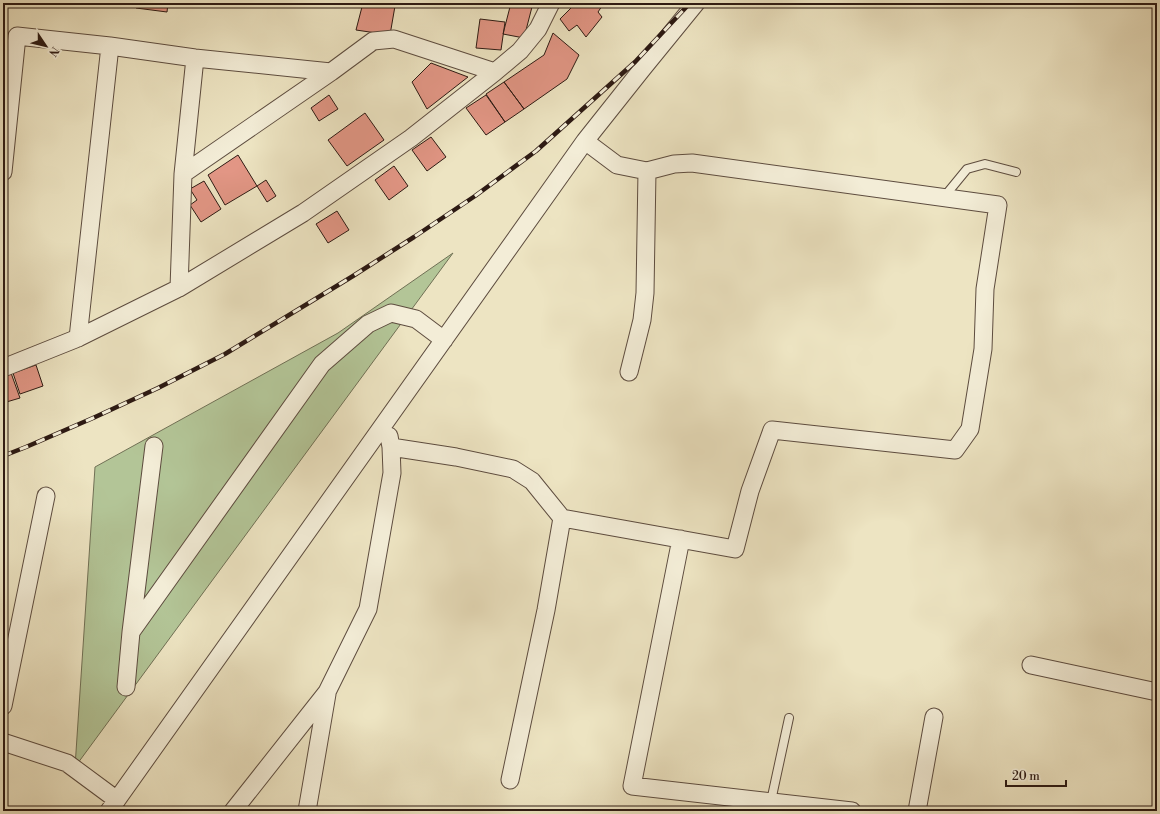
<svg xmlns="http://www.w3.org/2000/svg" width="1160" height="814" viewBox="0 0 1160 814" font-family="'Libre Bodoni',serif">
<rect width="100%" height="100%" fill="#ede4c2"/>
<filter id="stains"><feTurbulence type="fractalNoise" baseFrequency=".005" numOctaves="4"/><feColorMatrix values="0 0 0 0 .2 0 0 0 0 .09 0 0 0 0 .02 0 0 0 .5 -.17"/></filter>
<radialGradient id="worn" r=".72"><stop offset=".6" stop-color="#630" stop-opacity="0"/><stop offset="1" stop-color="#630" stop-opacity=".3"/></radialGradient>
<!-- green -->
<path fill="#b3c597" stroke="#707055" d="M453,253L75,767L95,467L338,333Z"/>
<!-- building -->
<path fill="#e29685" stroke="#2d1a13" d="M137,3H168L167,12L136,8Z
M363,3H373L395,6L390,35L356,30Z
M511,3H533L524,38L503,34Z
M576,3H604L598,12L602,17L586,37L577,25L569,31L560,19Z
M480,19L505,22L501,50L476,48Z
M553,33L579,55L567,79L524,109L504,82L544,55Z
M431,63L468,77L427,109L412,82Z
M504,82L524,109L505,122L486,94Z
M329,95L338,109L319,121L311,108Z
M486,95L505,122L486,135L466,108Z
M365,113L384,140L347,166L328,140Z
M431,137L446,157L427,171L412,150Z
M238,155L257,186L225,205L208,175Z
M394,166L408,186L389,200L375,180Z
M266,180L276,196L267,202L257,186Z
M204,181L221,209L201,222L190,205L197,200L190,189Z
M337,211L349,230L328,243L316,224Z
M36,365L43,386L20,394L13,373Z
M11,373L20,398L3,403V376Z"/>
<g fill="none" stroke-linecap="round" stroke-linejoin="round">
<defs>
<path id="service" d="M944,197L967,169L985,164L1016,172
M771,801L789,718"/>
<path id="minor" d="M3,172L17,36L110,46L195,58L331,72
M183,174L331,72L373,41L394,39L495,72
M179,288L183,174L195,58
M78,338L110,46
M3,368L78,338L179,288L303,213L411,138L495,72L520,51L538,29L551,3
M629,372L642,320L645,293L647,171
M391,447L456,457L513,469L532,481L562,518L735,549L750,491L772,430L955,450L970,429L983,349L985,289L998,205L692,163L674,164L647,171L617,165L585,141
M681,539L632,786L852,811
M131,632L322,364L368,324L391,313L416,319L444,340
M1031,665L1157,692
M126,687L131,632L154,446
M3,706L46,496
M3,742L67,763L117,800
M510,780L546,610L562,518
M109,811L585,141L643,68L696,3
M233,811L327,692L368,609L392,473L391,447L389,436
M307,811L327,694
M917,811L934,717"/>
</defs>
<!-- service casing -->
<use href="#service" stroke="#5d4c3f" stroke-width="10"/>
<!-- minor casing -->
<use href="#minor" stroke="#5d4c3f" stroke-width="19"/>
<!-- service -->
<use href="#service" stroke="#f3edd7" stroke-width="8"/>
<!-- minor -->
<use href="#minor" stroke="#f3edd7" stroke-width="17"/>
<defs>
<path id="rail" d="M3,456L26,447L93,418L158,388L225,354L353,276L414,237L475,196L536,151L635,62L690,3"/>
</defs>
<!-- rail casing -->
<use href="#rail" stroke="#2d1a13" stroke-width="4.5"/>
<!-- rail -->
<use href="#rail" stroke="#f3edd7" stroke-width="3" stroke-dasharray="9" stroke-linecap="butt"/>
</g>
<!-- margin -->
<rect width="1160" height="814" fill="none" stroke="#ede4c2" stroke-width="16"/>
<rect x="4" y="4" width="1152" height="806" fill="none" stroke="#2d1a13" stroke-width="2"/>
<rect x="8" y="8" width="1144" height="798" fill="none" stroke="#2d1a13"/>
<!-- north arrow -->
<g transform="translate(46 46) rotate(125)" stroke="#f3edd7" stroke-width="3" paint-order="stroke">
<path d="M0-3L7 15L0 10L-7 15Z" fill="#2d1a13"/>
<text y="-6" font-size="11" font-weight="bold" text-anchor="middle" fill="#2d1a13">N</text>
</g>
<!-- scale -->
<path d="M1006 780v6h60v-6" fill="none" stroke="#2d1a13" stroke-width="2"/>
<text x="1012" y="780" font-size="12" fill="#2d1a13" stroke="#f3edd7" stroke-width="3" paint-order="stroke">20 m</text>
<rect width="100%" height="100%" filter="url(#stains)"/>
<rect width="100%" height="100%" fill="url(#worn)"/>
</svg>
